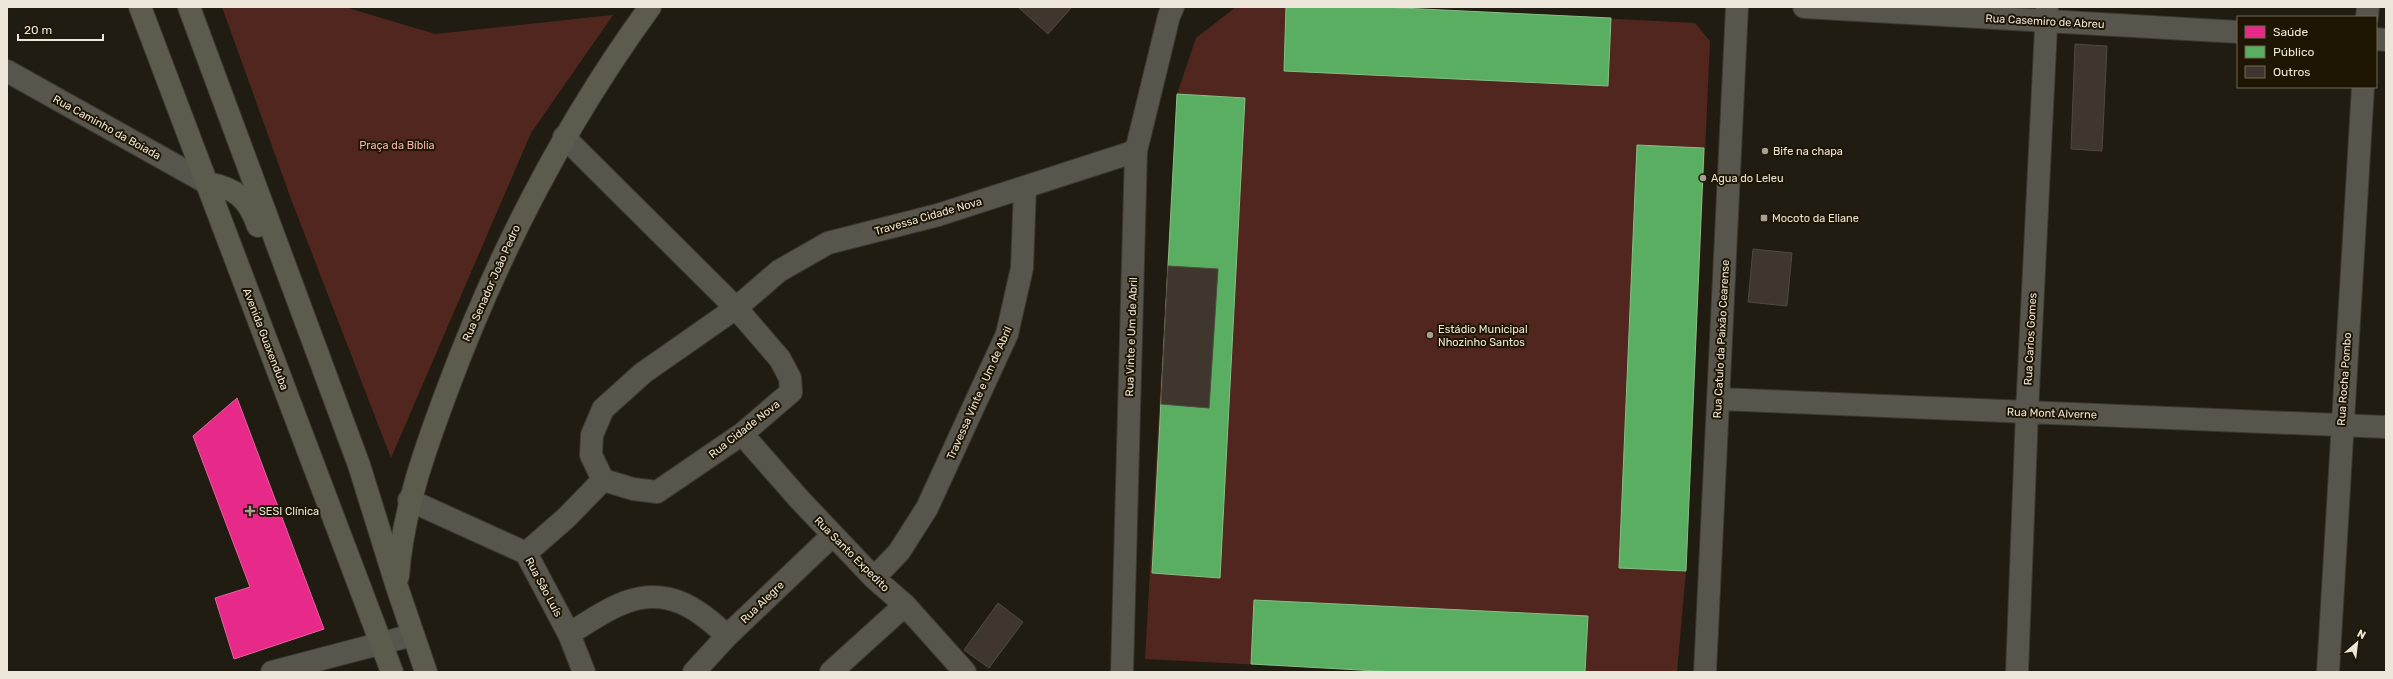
<svg xmlns="http://www.w3.org/2000/svg" width="2393" height="679" viewBox="0 0 2393 679" font-family="Rubik,sans-serif">
<rect width="100%" height="100%" fill="#211c11"/>
<!-- green -->
<path fill="#51261f" d="M222,7H345L435,34L613,15L531,133L391,458L291,199Z
M1236,7H1380L1695,23L1710,41L1686,571L1677,672H1396L1145,659L1177,94L1196,38Z"/>
<!-- health -->
<path fill="#e7298a" stroke="#e862a2" d="M237,398L324,629L234,659L215,598L250,587L193,436Z"/>
<!-- public -->
<path fill="#5aae61" stroke="#86bf85" d="M1286,7H1380L1611,18L1608,86L1284,71Z
M1177,94L1245,98L1220,578L1152,573Z
M1637,145L1704,148L1686,571L1619,568Z
M1254,600L1588,616L1585,672H1396L1251,664Z"/>
<!-- building -->
<path fill="#3f372d" stroke="#4f4941" d="M1018,7H1072L1048,34Z
M2075,44L2107,46L2102,151L2071,149Z
M1753,249L1792,253L1787,306L1748,302Z
M1168,266L1218,269L1209,408L1161,404Z
M998,603L1023,622L989,668L964,650Z"/>
<g fill="none" stroke-linecap="round" stroke-linejoin="round">
<defs>
<path id="minor" d="M1804,7L2238,32
M2367,17L2368,7
M2376,39L2386,40
M7,71L207,183
M564,137L736,308L780,359L790,378L791,392L742,434L657,492L633,489L603,480
M1718,399L2386,427
M742,434L800,500L874,578L905,605L965,672
M409,500L526,553L569,634L584,672
M526,553L566,518L603,480L591,455L592,435L603,409L643,373L736,308L779,271L828,243L938,215L1136,151
M874,578L899,552L927,508L1007,334L1022,268L1025,187
M569,634C587,623 606,609 626,602C668,587 698,608 727,636
M272,672L413,635
M694,672L727,636L833,535
M831,672L905,605
M1122,672L1136,151L1169,16L1173,7
M1705,672L1737,7
M2017,672L2027,412L2047,7
M2328,672L2363,87"/>
<path id="major" d="M140,7L392,672
M189,7L359,465L397,587L426,672
M207,183C236,188 248,198 258,226
M398,576C403,510 425,449 448,388C499,251 564,125 650,7"/>
</defs>
<!-- minor casing -->
<use href="#minor" stroke="#3c372f" stroke-width="24"/>
<!-- major casing -->
<use href="#major" stroke="#3c372f" stroke-width="24"/>
<!-- minor -->
<use href="#minor" stroke="#58554c" stroke-width="22"/>
<!-- major -->
<use href="#major" stroke="#5d5b4e" stroke-width="22"/>
</g>
<!-- markers -->
<g fill="#a59f94" stroke="#1e1503" stroke-width="1.5">
<circle cx="1765" cy="151" r="4"/>
<circle cx="1703" cy="178" r="4"/>
<rect x="1760" y="214" width="8" height="8" rx="2"/>
<circle cx="1430" cy="335" r="4"/>
<path d="M248 505h4v4h4v4h-4v4h-4v-4h-4v-4h4z"/>
</g>
<g text-anchor="middle" stroke-width="4" stroke-linejoin="round" paint-order="stroke">
<!-- street labels -->
<g font-size="11" fill="#ece6da" stroke="#1e1503">
<text transform="translate(2045 21) rotate(3)" y="4">Rua Casemiro de Abreu</text>
<text transform="translate(107 127) rotate(29)" y="4">Rua Caminho da Boiada</text>
<text transform="translate(928 216) rotate(-16)" y="4">Travessa Cidade Nova</text>
<text transform="translate(491 283) rotate(-66)" y="4">Rua Senador João Pedro</text>
<text transform="translate(1131 337) rotate(-88)" y="4">Rua Vinte e Um de Abril</text>
<text transform="translate(266 339) rotate(69)" y="4">Avenida Guaxenduba</text>
<text transform="translate(1721 339) rotate(-87)" y="4">Rua Catulo da Paixão Cearense</text>
<text transform="translate(2030 339) rotate(-87)" y="4">Rua Carlos Gomes</text>
<text transform="translate(2344 379) rotate(-86)" y="4">Rua Rocha Pombo</text>
<text transform="translate(979 393) rotate(-66)" y="4">Travessa Vinte e Um de Abril</text>
<text transform="translate(2052 413) rotate(2)" y="4">Rua Mont Alverne</text>
<text transform="translate(744 429) rotate(-38)" y="4">Rua Cidade Nova</text>
<text transform="translate(852 554) rotate(45)" y="4">Rua Santo Expedito</text>
<text transform="translate(544 587) rotate(62)" y="4">Rua São Luís</text>
<text transform="translate(762 602) rotate(-44)" y="4">Rua Alegre</text>
</g>
<!-- park labels -->
<g font-size="11" fill="#f5b4a9" stroke="#1e1503">
<text x="397" y="149">Praça da Bíblia</text>
</g>
<!-- poi labels -->
<g font-size="11" fill="#ece6da" stroke="#1e1503" text-anchor="start">
<text x="1773" y="155">Bife na chapa</text>
<text x="1711" y="182">Agua do Leleu</text>
<text x="1772" y="222">Mocoto da Eliane</text>
<text x="1438" y="333">Estádio Municipal<tspan x="1438" dy="13">Nhozinho Santos</tspan></text>
<text x="259" y="515">SESI Clínica</text>
</g>
</g>
<!-- border -->
<rect width="2393" height="679" fill="none" stroke="#ece6da" stroke-width="16"/>
<!-- legend -->
<rect x="2237" y="16" width="140" height="72" fill="#1e1503" stroke="#706959"/>
<rect x="2245" y="26" width="20" height="12" fill="#e7298a" stroke="#706959"/>
<text x="2273" y="36" font-size="12" fill="#ece6da">Saúde</text>
<rect x="2245" y="46" width="20" height="12" fill="#5aae61" stroke="#706959"/>
<text x="2273" y="56" font-size="12" fill="#ece6da">Público</text>
<rect x="2245" y="66" width="20" height="12" fill="#3f372d" stroke="#706959"/>
<text x="2273" y="76" font-size="12" fill="#ece6da">Outros</text>
<!-- north arrow -->
<g transform="translate(2357 643) rotate(28)" stroke="#1e1503" stroke-width="3" paint-order="stroke">
<path d="M0-3L7 15L0 10L-7 15Z" fill="#ece6da"/>
<text y="-6" font-size="11" font-weight="bold" text-anchor="middle" fill="#ece6da">N</text>
</g>
<!-- scale -->
<path d="M18 34v6h85v-6" fill="none" stroke="#ece6da" stroke-width="2"/>
<text x="24" y="34" font-size="12" fill="#ece6da" stroke="#1e1503" stroke-width="3" paint-order="stroke">20 m</text>
</svg>
